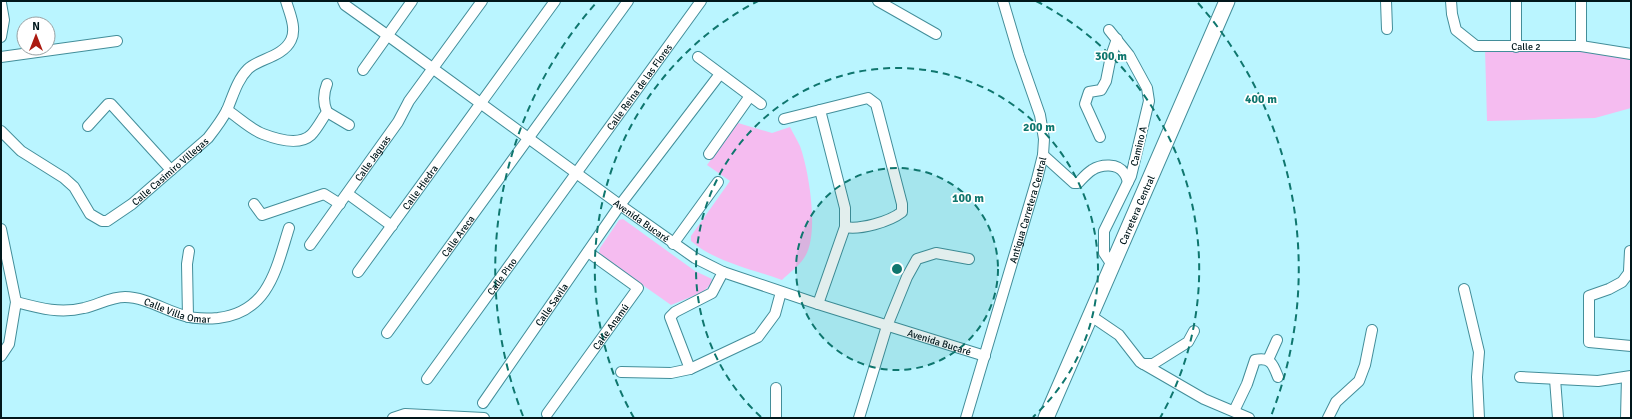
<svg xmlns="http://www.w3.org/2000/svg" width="1632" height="419" viewBox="0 0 1632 419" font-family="Signika,sans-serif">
<rect width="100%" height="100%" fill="#baf5ff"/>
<!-- green -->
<path fill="#f5bcf0" d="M1485,48L1595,50L1631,57V108L1595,118L1487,121Z
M738,123L772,133L790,127C793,133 797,140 800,146C809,171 820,236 804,258C799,266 789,273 782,280C752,269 715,262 691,241V236L730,181L707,165Z
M623,219L695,271L712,279L711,284L703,292L671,305L600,255L599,253L600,248L619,220Z"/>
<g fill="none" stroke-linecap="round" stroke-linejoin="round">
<defs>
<g id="minor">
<path id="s1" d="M343,1L345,5L387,35L620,205L695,258L723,272L818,304L985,356"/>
<path d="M878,1L936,34"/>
<path d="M1386,1L1387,29"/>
<path id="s2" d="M1451,1L1452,14L1456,30L1476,46H1581L1631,54"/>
<path d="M1516,1V47"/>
<path d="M1581,1V46"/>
<path d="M1,3L4,20L1,37"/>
<path d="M1109,30L1129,55L1147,88L1149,101L1131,176L1104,231V253L1112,265"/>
<path d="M1,57L117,41"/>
<path d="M698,57L761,104"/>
<path d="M363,70L412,1"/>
<path d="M227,110C238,117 250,129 263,134C276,139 299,146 311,135C317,129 322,119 327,112C323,103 323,94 327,84"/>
<path d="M327,112L349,125"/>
<path d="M784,119L868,98L876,104L902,204V212C889,222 860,230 845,227"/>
<path d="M88,126L108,104H111L171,170"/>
<path id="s3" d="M1,131L21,151L64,178L74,187L90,214L102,221H107L132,204L208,138C215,129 222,120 227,110C233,96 237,80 248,69C258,59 283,57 291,40C297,28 289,12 286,1"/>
<path d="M1100,137L1085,104L1089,92L1101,90L1106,81L1111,56L1117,39"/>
<path d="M709,154L750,96"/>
<path d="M1043,155L1074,183H1078C1082,179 1087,173 1092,170C1101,164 1118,163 1124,173C1126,175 1127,179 1128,182"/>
<path d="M348,194L392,226"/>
<path d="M254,204L262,215L324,194L340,204"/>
<path d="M1,229L16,302L9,344L1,356"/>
<path d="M673,244L718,182"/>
<path id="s4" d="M310,245L398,122L409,101L482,1"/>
<path d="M1631,270L1622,282L1609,289L1589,296V342L1631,346"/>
<path d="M1629,271L1630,251"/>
<path id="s5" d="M358,272L555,1"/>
<path d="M1464,289L1479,352L1477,377L1479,418"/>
<path id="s6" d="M16,302C39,308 60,314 84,308C98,305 110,297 125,297C144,297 165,310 182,315C194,319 207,319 218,318C269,312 276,269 289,228"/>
<path d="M818,304L845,227V208L820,110"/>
<path d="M188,317L187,264L189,251"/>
<path d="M1089,317L1097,320L1119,335L1140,362L1204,399L1249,418"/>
<path id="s7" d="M387,333L628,1"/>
<path d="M1268,360L1277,340"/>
<path d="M1143,364H1153L1188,342L1194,331"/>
<path d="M690,369L670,317L675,312L712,293L723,272"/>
<path d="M621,372L671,373L690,369L758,337L775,314L781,292"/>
<path d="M1520,377L1598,381L1631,376"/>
<path id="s8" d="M427,379L701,1"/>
<path d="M1555,379L1558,418"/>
<path id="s9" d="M483,403L620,205L720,74"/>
<path d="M1234,411L1247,384L1255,360C1271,357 1273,364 1278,377"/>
<path id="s10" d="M547,414L638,288L588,252"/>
<path d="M393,418L405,414L484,418"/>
<path d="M776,418V388"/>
<path d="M859,418L887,326L907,277L917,259L936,253L969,259"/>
<path id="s11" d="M966,418L1037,179L1043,155L1044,139L1040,115L1019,55L1003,1"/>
<path d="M1328,418L1336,402L1359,381L1365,365L1372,330"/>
<path d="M1626,418L1627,377"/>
</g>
<g id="highway">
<path id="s12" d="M1046,418L1227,1"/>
</g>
</defs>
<!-- minor casing -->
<use href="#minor" stroke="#438e9a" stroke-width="12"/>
<!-- highway casing -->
<use href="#highway" stroke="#438e9a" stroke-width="17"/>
<!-- minor -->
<use href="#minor" stroke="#fff" stroke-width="10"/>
<!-- highway -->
<use href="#highway" stroke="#fff" stroke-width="15"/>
</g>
<!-- distance rings -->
<circle cx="897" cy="269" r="101" fill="#0f766e" fill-opacity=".12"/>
<g fill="none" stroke="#0f766e" stroke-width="2" stroke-dasharray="7 5">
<circle cx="897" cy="269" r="101"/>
<path d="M761 417A201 201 0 1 1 1033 417"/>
<path d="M634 418A302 302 0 0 1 758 1M1036 1A302 302 0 0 1 1160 418"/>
<path d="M523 416A402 402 0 0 1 596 3M1198 3A402 402 0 0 1 1271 416"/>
</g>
<g text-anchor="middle" stroke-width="3.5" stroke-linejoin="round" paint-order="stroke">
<!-- street labels -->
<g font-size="10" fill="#01171b" stroke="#fff">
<text dy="4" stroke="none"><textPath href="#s2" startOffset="105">Calle 2</textPath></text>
<text dy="4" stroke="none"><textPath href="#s8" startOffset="361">Calle Reina de las Flores</textPath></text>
<text transform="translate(1138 146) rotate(-76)" y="4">Camino A</text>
<text dy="4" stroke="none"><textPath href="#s4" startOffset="107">Calle Jaguas</textPath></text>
<text dy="4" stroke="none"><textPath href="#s3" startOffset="223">Calle Casimiro Villegas</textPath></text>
<text dy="4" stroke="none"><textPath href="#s5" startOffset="105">Calle Hiedra</textPath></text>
<text dy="4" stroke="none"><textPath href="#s12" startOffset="227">Carretera Central</textPath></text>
<text dy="4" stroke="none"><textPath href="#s11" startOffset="217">Antigua Carretera Central</textPath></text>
<text dy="4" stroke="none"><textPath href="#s1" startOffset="371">Avenida Bucaré</textPath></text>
<text dy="4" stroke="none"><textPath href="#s7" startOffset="120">Calle Areca</textPath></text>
<text dy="4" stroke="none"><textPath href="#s8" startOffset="127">Calle Pino</textPath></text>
<text dy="4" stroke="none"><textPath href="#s9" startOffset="120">Calle Savila</textPath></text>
<text dy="4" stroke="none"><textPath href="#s6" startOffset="166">Calle Villa Omar</textPath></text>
<text dy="4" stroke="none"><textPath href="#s10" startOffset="108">Calle Anamú</textPath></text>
<text dy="4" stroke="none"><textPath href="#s1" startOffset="695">Avenida Bucaré</textPath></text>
</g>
</g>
<circle cx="897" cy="269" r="6" fill="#0f766e" stroke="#fff" stroke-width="2"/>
<g font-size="12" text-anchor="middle" font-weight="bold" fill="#0f766e" stroke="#fff" stroke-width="3.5" stroke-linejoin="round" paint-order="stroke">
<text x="1111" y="60">300 m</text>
<text x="1261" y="103">400 m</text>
<text x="1039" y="131">200 m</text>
<text x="968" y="202">100 m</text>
</g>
<!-- border -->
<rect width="1632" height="419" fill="none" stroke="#01171b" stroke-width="4"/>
<!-- north arrow -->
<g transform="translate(36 36)"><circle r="19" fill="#ffffff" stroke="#99a2a4"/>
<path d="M0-3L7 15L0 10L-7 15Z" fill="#ab1a10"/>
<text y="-6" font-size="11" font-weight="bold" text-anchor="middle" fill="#01171b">N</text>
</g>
</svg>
